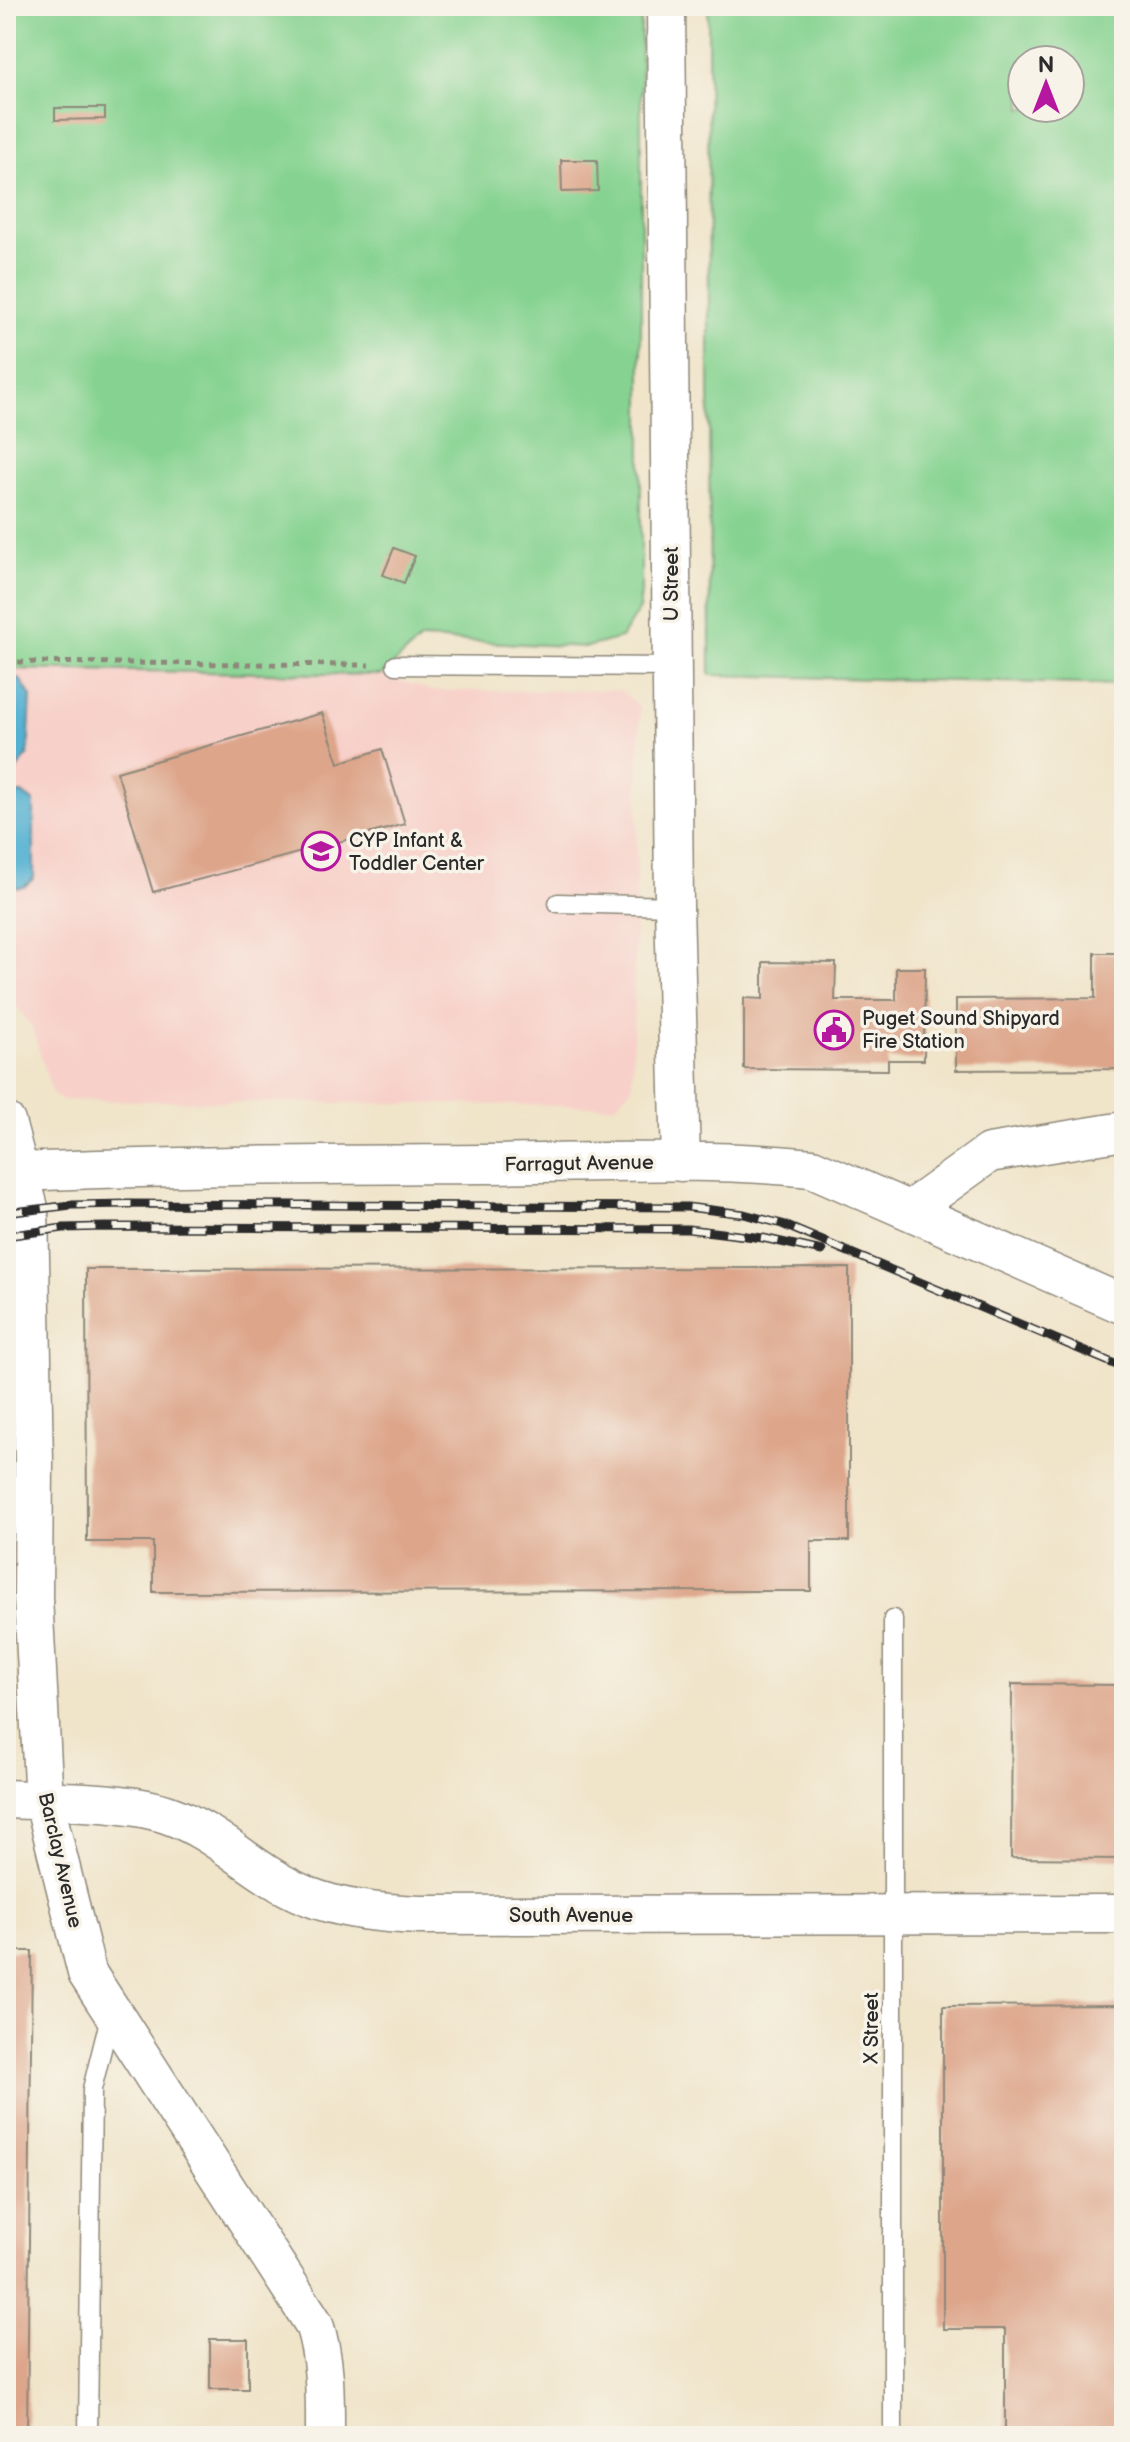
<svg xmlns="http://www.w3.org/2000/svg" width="1130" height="2442" viewBox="0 0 1130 2442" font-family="'Balsamiq Sans',sans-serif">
<rect width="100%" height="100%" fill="#f7f3e8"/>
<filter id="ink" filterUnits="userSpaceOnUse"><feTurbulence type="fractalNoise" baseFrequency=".0125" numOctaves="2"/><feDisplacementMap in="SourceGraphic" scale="16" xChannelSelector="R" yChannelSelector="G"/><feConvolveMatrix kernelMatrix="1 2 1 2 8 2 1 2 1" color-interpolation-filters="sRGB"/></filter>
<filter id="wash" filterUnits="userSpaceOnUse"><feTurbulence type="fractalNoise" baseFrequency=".006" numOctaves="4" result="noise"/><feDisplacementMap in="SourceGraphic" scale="32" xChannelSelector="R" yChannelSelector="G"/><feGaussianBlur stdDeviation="1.8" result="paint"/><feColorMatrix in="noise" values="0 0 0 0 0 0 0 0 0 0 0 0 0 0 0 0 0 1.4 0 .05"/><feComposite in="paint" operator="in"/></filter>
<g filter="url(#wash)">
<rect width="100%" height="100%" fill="#f0e4c9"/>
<!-- built -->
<path fill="#f7d0c9" d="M6,669L382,675L433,691L620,690L640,707L632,1087L615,1106L62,1100L53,1095L31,1025L6,994Z"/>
<!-- green -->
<path fill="#86d391" stroke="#587f5e" stroke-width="2" fill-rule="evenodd" d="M6,6H641V592L639,609L621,638L587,647L421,639L382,675L6,669Z
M708,6H1124V685L710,675ZM1022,60H1070V108H1022Z"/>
<!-- water -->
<path fill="#53b0d2" stroke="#3f6e7e" stroke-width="2" d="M6,678H19L31,696L28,755L15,771H6Z
M22,793L34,802V878L24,887L6,888V794Z"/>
<g id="blocks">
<!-- building -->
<path fill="#dda58a" d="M55,108H105V119L55,120Z
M561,160H597L598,191L562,192Z
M394,548L415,556L404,583L383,575Z
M322,713L339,763L382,749L405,824L153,892L117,772Z
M1095,953H1124V1069L956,1070V999L1095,998Z
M763,962L836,963L835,1000H896V968H925L924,1060H888V1070L744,1069V998L763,999Z
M849,1268V1541H811V1591L153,1592V1542H87L86,1269Z
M1012,1684L1124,1685V1859L1011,1858Z
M6,1951H32L27,2436H6Z
M1124,2005V2436H1005V2329H943V2006Z
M210,2339H248V2389H210Z"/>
</g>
</g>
<g filter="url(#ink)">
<use href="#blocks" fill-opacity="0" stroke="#8e887a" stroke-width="2"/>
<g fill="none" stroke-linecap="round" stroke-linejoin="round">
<defs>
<path id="lane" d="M396,665L672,667
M558,903L674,906
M88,2436L92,2089L111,2013
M893,2436V1619"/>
<path id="street" d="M666,6L674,906L681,1162
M6,1122L29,1208L34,1462L33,1597L44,1801L87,1973L314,2324C326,2361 325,2397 325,2436
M6,1175L20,1172C175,1165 329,1165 483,1164C592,1163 703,1157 812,1168L1124,1305
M910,1210L989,1153L1124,1131
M6,1799C52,1801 128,1800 169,1815C220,1833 256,1875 305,1895C341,1910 380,1913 419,1915L1124,1914"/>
</defs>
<!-- lane casing -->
<use href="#lane" stroke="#8e887a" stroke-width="21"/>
<!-- street casing -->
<use href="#street" stroke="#8e887a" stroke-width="41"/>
<!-- path -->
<path stroke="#8e887a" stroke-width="5" stroke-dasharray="6 6" stroke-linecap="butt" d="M6,662L369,665"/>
<!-- lane -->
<use href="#lane" stroke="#fff" stroke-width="18"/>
<!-- street -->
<use href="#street" stroke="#fff" stroke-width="38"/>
<defs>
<path id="rail" d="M6,1213L71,1205L128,1204L687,1207L744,1214L782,1224L1124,1368
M6,1236L63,1228L105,1227L688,1229L763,1238L822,1251"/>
</defs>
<!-- rail casing -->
<use href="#rail" stroke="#2b2b2b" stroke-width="9"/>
<!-- rail -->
<use href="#rail" stroke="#f7f3e8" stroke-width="6" stroke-dasharray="18" stroke-linecap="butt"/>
</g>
</g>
<!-- icons -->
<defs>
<symbol id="school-ring" viewBox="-11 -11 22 22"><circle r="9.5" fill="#f7f3e8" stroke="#b5179e" stroke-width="1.5"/><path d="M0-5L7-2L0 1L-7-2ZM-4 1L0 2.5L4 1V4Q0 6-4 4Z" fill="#b5179e"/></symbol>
<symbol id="civic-ring" viewBox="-11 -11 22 22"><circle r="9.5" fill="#f7f3e8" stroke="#b5179e" stroke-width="1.5"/><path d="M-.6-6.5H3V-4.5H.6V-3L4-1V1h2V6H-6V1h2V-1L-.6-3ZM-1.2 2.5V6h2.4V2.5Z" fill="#b5179e"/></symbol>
</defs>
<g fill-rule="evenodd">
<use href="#school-ring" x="299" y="829" width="44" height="44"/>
<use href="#civic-ring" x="812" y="1008" width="44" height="44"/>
</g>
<g text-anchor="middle" stroke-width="7" stroke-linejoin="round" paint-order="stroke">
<!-- street labels -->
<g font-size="20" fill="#2b2b2b" stroke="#f7f3e8">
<text transform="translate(671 584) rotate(-90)" y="7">U Street</text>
<text transform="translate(579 1163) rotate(-1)" y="7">Farragut Avenue</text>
<text transform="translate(61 1860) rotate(77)" y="7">Barclay Avenue</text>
<text x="571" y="1922">South Avenue</text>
<text transform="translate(871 2028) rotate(-90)" y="7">X Street</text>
</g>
<!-- poi labels -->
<g font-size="20" fill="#2b2b2b" stroke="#f7f3e8" text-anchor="start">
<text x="349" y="847">CYP Infant &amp;<tspan x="349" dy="23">Toddler Center</tspan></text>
<text x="862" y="1025">Puget Sound Shipyard<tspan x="862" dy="23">Fire Station</tspan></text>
</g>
</g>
<!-- margin -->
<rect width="1130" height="2442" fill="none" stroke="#f7f3e8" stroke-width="32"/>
<!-- north arrow -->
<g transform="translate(1046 84)"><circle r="38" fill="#f7f3e8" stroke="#a5a39c" stroke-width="2"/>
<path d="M0-6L14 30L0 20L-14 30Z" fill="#b5179e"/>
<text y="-12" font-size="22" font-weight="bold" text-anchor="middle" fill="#2b2b2b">N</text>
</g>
</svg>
